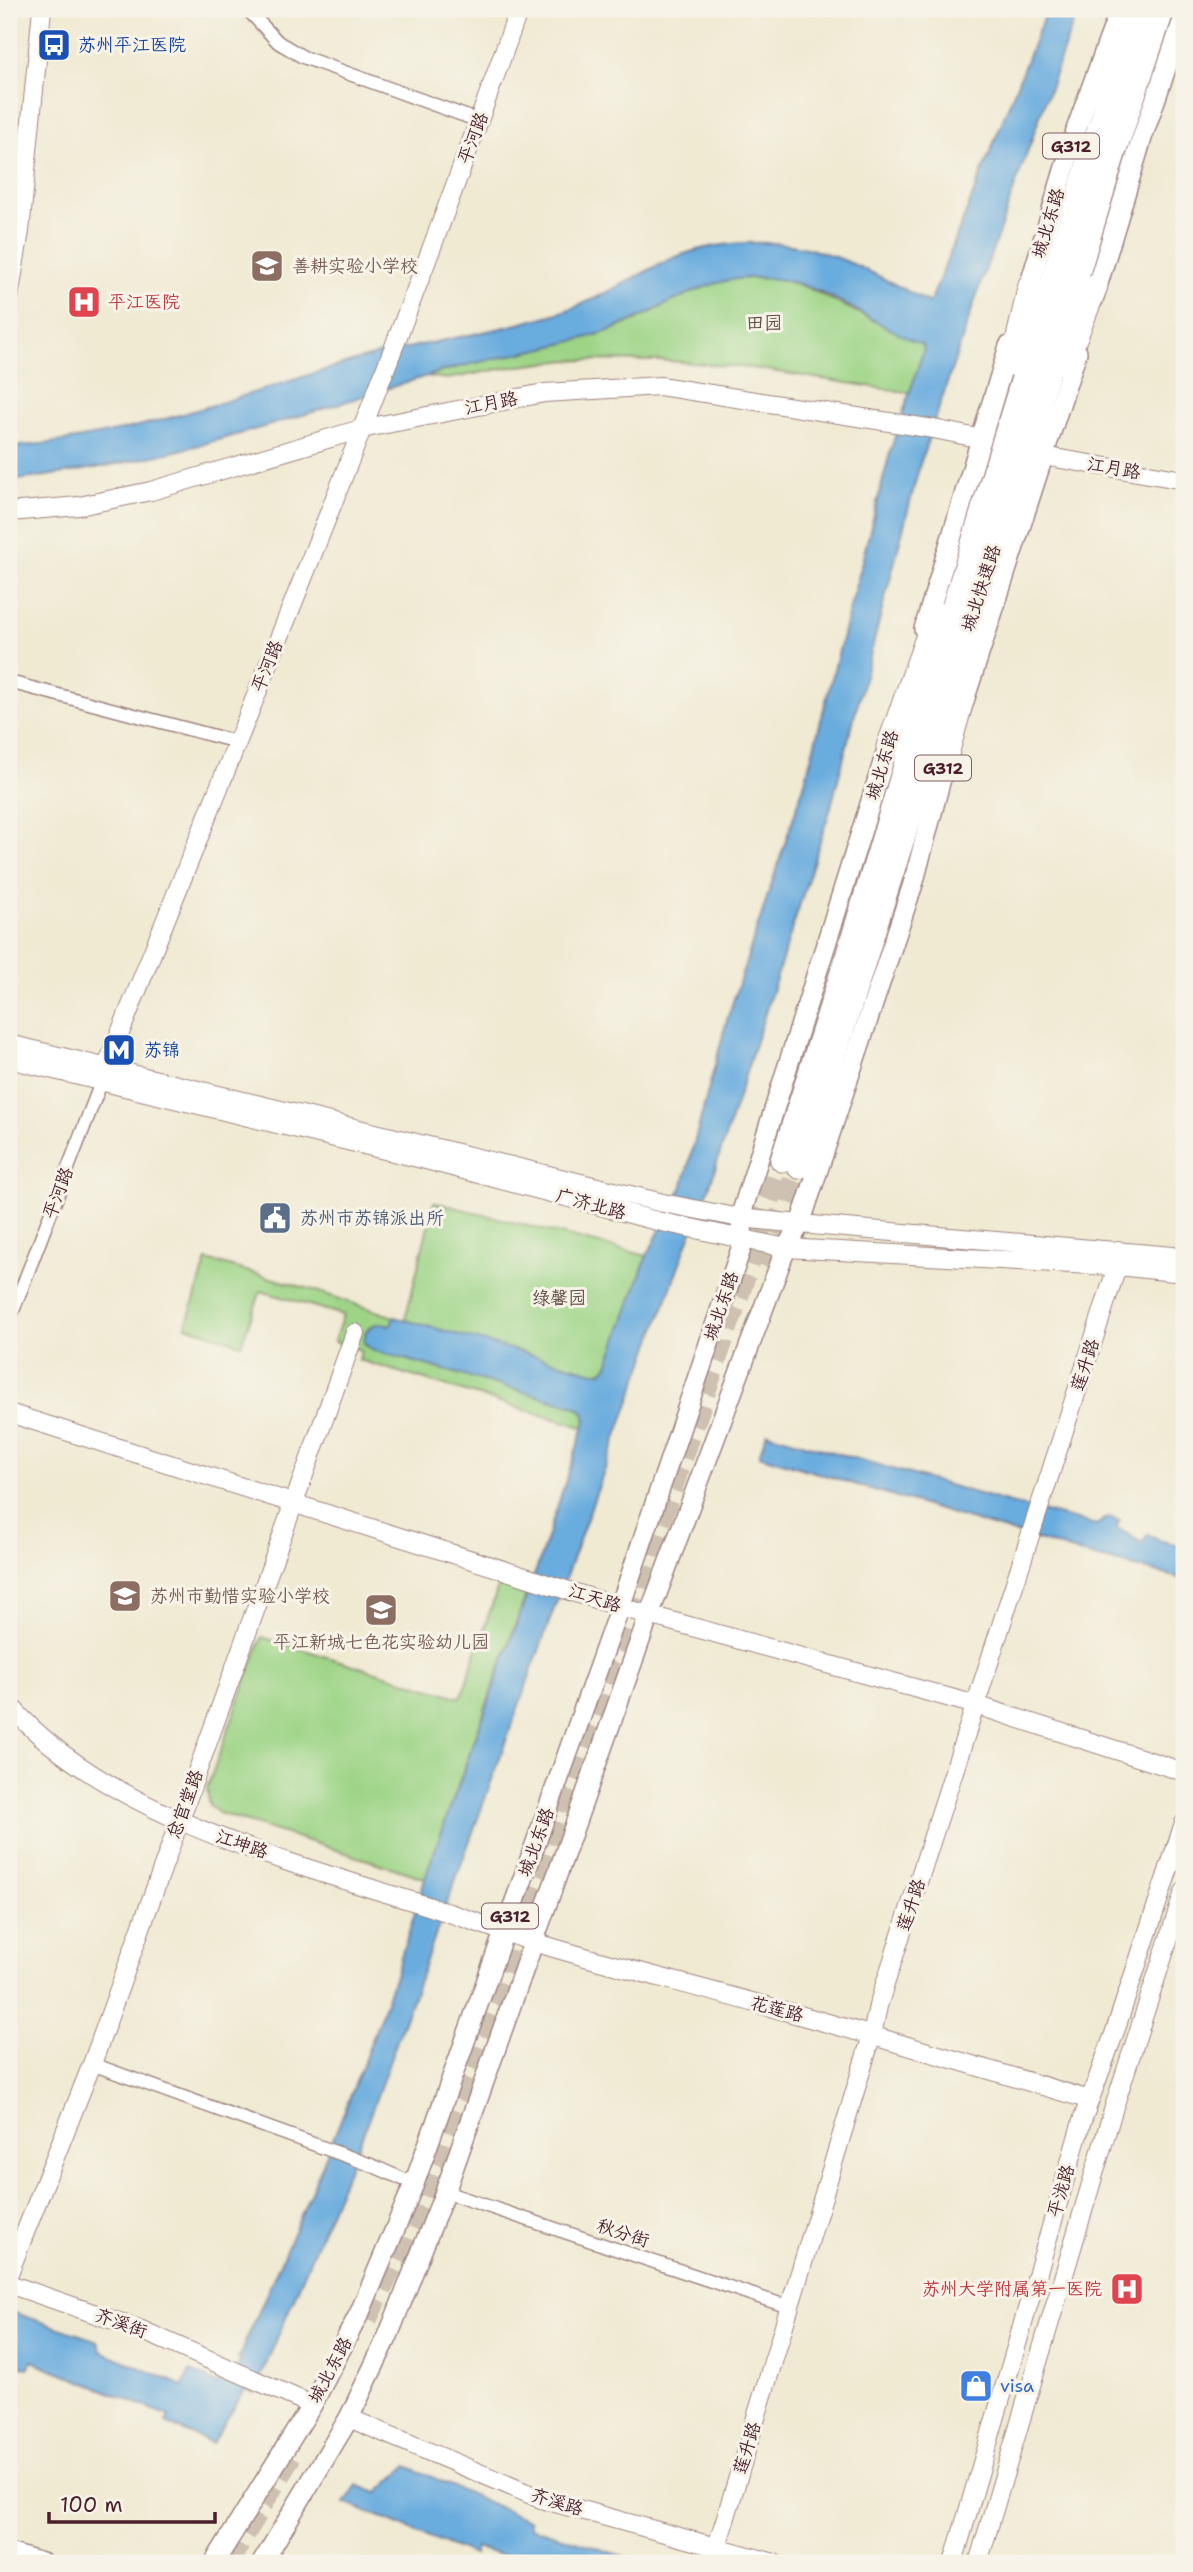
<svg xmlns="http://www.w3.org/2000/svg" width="1193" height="2572" viewBox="0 0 1193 2572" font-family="'Shantell Sans','LXGW WenKai TC',sans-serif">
<rect width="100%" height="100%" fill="#f7f3e8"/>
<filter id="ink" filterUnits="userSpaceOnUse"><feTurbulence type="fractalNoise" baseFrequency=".0143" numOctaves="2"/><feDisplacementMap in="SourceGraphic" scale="14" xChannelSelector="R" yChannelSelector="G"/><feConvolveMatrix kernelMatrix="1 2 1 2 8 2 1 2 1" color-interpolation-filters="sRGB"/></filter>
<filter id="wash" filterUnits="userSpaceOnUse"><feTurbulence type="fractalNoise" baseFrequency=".00686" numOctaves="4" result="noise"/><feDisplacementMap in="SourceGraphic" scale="28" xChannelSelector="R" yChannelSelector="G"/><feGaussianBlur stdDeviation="1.57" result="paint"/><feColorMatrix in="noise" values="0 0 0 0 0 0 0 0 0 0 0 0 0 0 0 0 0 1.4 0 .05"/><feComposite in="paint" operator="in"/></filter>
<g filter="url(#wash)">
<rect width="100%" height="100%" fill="#f0ead3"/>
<!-- green -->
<path fill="#9dd486" stroke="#747a58" stroke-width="2" d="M741,278L780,279L808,288L923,345L924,349L911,393L752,368L669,361L568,360L511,367L447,379L426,376C484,358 544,350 603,333C651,318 691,284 741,278Z
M434,1202L647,1256L611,1359C607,1368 604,1373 593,1372L405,1320Z
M207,1260L310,1289L394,1317L391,1325L370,1326L366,1331L364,1343L372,1350L575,1406L586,1415L585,1428L359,1360L361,1350L334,1341L343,1315L261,1291L241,1344L186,1326Z
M499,1584L527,1592L425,1878L219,1813L209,1805L207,1788L262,1637L461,1698Z"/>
<!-- water -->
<path fill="#69acde" stroke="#5a6684" stroke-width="2" d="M1047,9H1078L980,285L920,464L830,810L709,1188L686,1246L363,2134L254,2393L245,2390L212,2443L166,2423L169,2416L32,2361L28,2368L9,2362V2311L98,2341L101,2351L183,2386L190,2371L218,2384L220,2378L231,2382L241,2360L238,2359C307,2202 379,2044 425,1878L539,1562L586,1420L584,1412L575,1406L372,1350L364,1343L366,1331L375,1324L391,1325L394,1317L593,1372H602L608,1365L647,1256L683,1185L727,1020L805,782L891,449L924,349L923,345C872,325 825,282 768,278C703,273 663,312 605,332C551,350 494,356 440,372C370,393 302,417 232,436C159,457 84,472 9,481V447C131,439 242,394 358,360C426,341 497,333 564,311C601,299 634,276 669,260C700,246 734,242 768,243C827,244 879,277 930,303Z
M767,1433L1010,1503L1096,1525L1108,1517L1120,1521L1116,1527L1142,1543L1148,1534L1158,1540L1184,1546V1579L1087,1555L759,1455Z
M407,2466L530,2521V2527L645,2563H529L476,2548L474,2555L345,2503L357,2485L378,2493Z"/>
</g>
<g filter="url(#ink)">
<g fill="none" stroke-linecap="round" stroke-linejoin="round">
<!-- highway-tunnel -->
<path stroke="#cfc1b1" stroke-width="23" stroke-dasharray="23 11" stroke-linecap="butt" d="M763,1266L799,1167
M366,2319L397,2255L498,1989L741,1286L782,1160
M227,2563L290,2456"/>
<defs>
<path id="street" d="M247,9L278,42L303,57L479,121
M9,682L237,742
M9,1321L104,1075
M92,2064L371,2165L414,2184
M445,2192L789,2307"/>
<path id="secondary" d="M9,297L20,231L42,9
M1043,456L1184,480
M9,512L79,506L151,491L361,429L544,393L660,386L934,429L982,439
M9,1044L663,1203L740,1218L800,1224L1184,1257
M9,1059L422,1159L657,1221L786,1248L1127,1267L1184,1273
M106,1068C247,716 393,366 519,9
M9,1413L620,1607L976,1705L1184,1772
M9,1704C103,1815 298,1865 434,1908C468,1919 501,1931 534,1942C608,1965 684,1983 759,2004C870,2034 980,2067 1090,2100
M9,2273L92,2064L355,1333
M9,2284L139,2329L312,2405
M349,2418L541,2499L774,2563
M712,2563L872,2035L878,2006L1117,1267L1118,1250
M953,2563L1082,2121L1114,2034L1184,1823
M978,2563L1114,2107L1184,1892"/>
<path id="primary" d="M1026,297L1077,127L1120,9
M1093,300L1142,138L1184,17
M924,629L1009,346
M960,713L1077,352
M9,2553L42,2563
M214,2563L312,2405L360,2312L414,2184L620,1607L744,1240L740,1218L892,734
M262,2563L349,2418L388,2336L445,2192L649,1615L786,1248L800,1224L914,881L948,752"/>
<path id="highway" d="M1012,364L1030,285
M1065,364L1096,286
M888,747L936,613
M944,765L963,697
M782,1160L847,957L1095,141L1139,9
M799,1167L1008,506L1115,150L1163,9"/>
</defs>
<!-- street casing -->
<use href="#street" stroke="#9d847f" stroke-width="15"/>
<!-- secondary casing -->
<use href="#secondary" stroke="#9d847f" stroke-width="20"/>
<!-- primary casing -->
<use href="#primary" stroke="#9d847f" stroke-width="22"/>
<!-- highway casing -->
<use href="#highway" stroke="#9d847f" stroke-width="25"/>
<!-- street -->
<use href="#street" stroke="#fff" stroke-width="12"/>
<!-- secondary -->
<use href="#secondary" stroke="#fff" stroke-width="18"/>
<!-- primary -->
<use href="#primary" stroke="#fff" stroke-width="19"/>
<!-- highway -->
<use href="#highway" stroke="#fff" stroke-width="23"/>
</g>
</g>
<!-- icons -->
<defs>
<symbol id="bus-square" viewBox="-11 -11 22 22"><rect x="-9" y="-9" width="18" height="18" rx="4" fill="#1a4fb4" stroke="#f7f3e8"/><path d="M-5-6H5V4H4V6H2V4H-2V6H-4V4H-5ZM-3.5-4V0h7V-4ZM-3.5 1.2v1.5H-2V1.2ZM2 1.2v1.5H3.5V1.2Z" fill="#fff"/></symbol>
<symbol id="school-square" viewBox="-11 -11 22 22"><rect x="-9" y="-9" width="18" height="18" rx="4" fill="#8d6e63" stroke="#f7f3e8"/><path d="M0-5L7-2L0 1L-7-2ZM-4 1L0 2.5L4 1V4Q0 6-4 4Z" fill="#fff"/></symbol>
<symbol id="hospital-square" viewBox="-11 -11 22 22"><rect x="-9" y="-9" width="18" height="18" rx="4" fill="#e0444e" stroke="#f7f3e8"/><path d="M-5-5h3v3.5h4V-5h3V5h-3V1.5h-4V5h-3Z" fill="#fff"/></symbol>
<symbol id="metro-square" viewBox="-11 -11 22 22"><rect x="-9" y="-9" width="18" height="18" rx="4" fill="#1a4fb4" stroke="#f7f3e8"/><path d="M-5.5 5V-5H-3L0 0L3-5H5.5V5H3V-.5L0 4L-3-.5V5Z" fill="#fff"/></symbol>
<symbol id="civic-square" viewBox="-11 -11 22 22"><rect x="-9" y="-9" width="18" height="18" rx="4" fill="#5c6f8a" stroke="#f7f3e8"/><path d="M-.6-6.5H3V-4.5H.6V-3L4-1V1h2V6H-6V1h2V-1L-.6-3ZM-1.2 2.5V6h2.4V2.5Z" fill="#fff"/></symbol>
<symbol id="shop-square" viewBox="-11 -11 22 22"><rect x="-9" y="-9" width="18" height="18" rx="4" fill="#3f7fe0" stroke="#f7f3e8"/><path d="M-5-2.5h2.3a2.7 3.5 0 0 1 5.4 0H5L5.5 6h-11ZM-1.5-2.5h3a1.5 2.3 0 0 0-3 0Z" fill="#fff"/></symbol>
</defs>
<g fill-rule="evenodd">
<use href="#bus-square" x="35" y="26" width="38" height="38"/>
<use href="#school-square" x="248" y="247" width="38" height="38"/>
<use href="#hospital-square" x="65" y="283" width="38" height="38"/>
<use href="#metro-square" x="100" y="1031" width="38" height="38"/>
<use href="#civic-square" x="256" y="1199" width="38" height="38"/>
<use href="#school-square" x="106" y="1577" width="38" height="38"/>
<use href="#school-square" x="362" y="1591" width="38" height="38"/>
<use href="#hospital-square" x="1108" y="2270" width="38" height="38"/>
<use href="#shop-square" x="957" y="2367" width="38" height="38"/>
</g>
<g text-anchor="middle" stroke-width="6" stroke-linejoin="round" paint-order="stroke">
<!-- shield labels -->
<g fill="#f7f3e8" stroke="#7e5f64" stroke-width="2">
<rect x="1043" y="133.5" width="56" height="25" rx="5"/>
<rect x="915" y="755.5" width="56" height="25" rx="5"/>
<rect x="482" y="1903.5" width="56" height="25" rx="5"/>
</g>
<g font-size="16" font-weight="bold" fill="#4a1f2b">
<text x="1071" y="152">G312</text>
<text x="943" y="774">G312</text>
<text x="510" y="1922">G312</text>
</g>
<!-- transit labels -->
<g font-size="18" fill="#164399" stroke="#f7f3e8" text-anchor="start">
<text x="78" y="51">苏州平江医院</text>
<text x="144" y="1056">苏锦</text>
</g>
<!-- street labels -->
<g font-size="18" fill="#4a1f2b" stroke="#f7f3e8">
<text transform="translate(473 138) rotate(-69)" y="6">平河路</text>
<text transform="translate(1048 223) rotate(-73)" y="6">城北东路</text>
<text transform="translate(491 403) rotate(-11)" y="6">江月路</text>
<text transform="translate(1114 468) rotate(10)" y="6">江月路</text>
<text transform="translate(981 588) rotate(-72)" y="6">城北快速路</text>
<text transform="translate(267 666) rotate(-68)" y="6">平河路</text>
<text transform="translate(882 765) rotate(-73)" y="6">城北东路</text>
<text transform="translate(58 1193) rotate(-69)" y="6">平河路</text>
<text transform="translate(591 1204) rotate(15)" y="6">广济北路</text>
<text transform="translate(721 1306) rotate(-71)" y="6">城北东路</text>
<text transform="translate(1085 1365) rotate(-72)" y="6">莲升路</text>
<text transform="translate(595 1598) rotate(18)" y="6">江天路</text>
<text transform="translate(185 1804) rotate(-70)" y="6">总官堂路</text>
<text transform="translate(536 1842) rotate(-70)" y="6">城北东路</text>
<text transform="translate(242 1844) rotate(19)" y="6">江坤路</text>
<text transform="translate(911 1905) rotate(-72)" y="6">莲升路</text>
<text transform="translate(777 2009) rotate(15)" y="6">花莲路</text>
<text transform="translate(1061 2191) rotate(-74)" y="6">平泷路</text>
<text transform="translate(623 2233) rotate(18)" y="6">秋分街</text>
<text transform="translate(121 2323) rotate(20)" y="6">齐溪街</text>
<text transform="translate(330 2370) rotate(-62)" y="6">城北东路</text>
<text transform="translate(747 2448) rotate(-73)" y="6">莲升路</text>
<text transform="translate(557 2502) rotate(17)" y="6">齐溪路</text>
</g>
<!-- education labels -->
<g font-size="18" fill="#785e54" stroke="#f7f3e8" text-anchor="start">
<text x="292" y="272">善耕实验小学校</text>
<text x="150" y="1602">苏州市勤惜实验小学校</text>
<text x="381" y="1648" text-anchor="middle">平江新城七色花实验幼儿园</text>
</g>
<!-- health labels -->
<g font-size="18" fill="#be3a42" stroke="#f7f3e8" text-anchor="start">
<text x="108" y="308">平江医院</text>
<text x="1102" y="2295" text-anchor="end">苏州大学附属第一医院</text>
</g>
<!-- park labels -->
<g font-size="18" fill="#5f4c42" stroke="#f7f3e8">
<text x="764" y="329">田园</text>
<text x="559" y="1304">绿馨园</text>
</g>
<!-- service labels -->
<g font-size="18" fill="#4e5e75" stroke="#f7f3e8" text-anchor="start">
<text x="300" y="1224">苏州市苏锦派出所</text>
</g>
<!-- shop labels -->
<g font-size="18" fill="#366cbe" stroke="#f7f3e8" text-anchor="start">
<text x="1000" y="2392">visa</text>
</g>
</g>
<!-- margin -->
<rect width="1193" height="2572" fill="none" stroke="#f7f3e8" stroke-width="35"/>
<!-- scale -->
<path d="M49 2512v10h166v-10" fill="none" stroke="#4a1f2b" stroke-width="3.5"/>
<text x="60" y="2512" font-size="21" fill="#4a1f2b" stroke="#f7f3e8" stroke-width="5" paint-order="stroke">100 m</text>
</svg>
